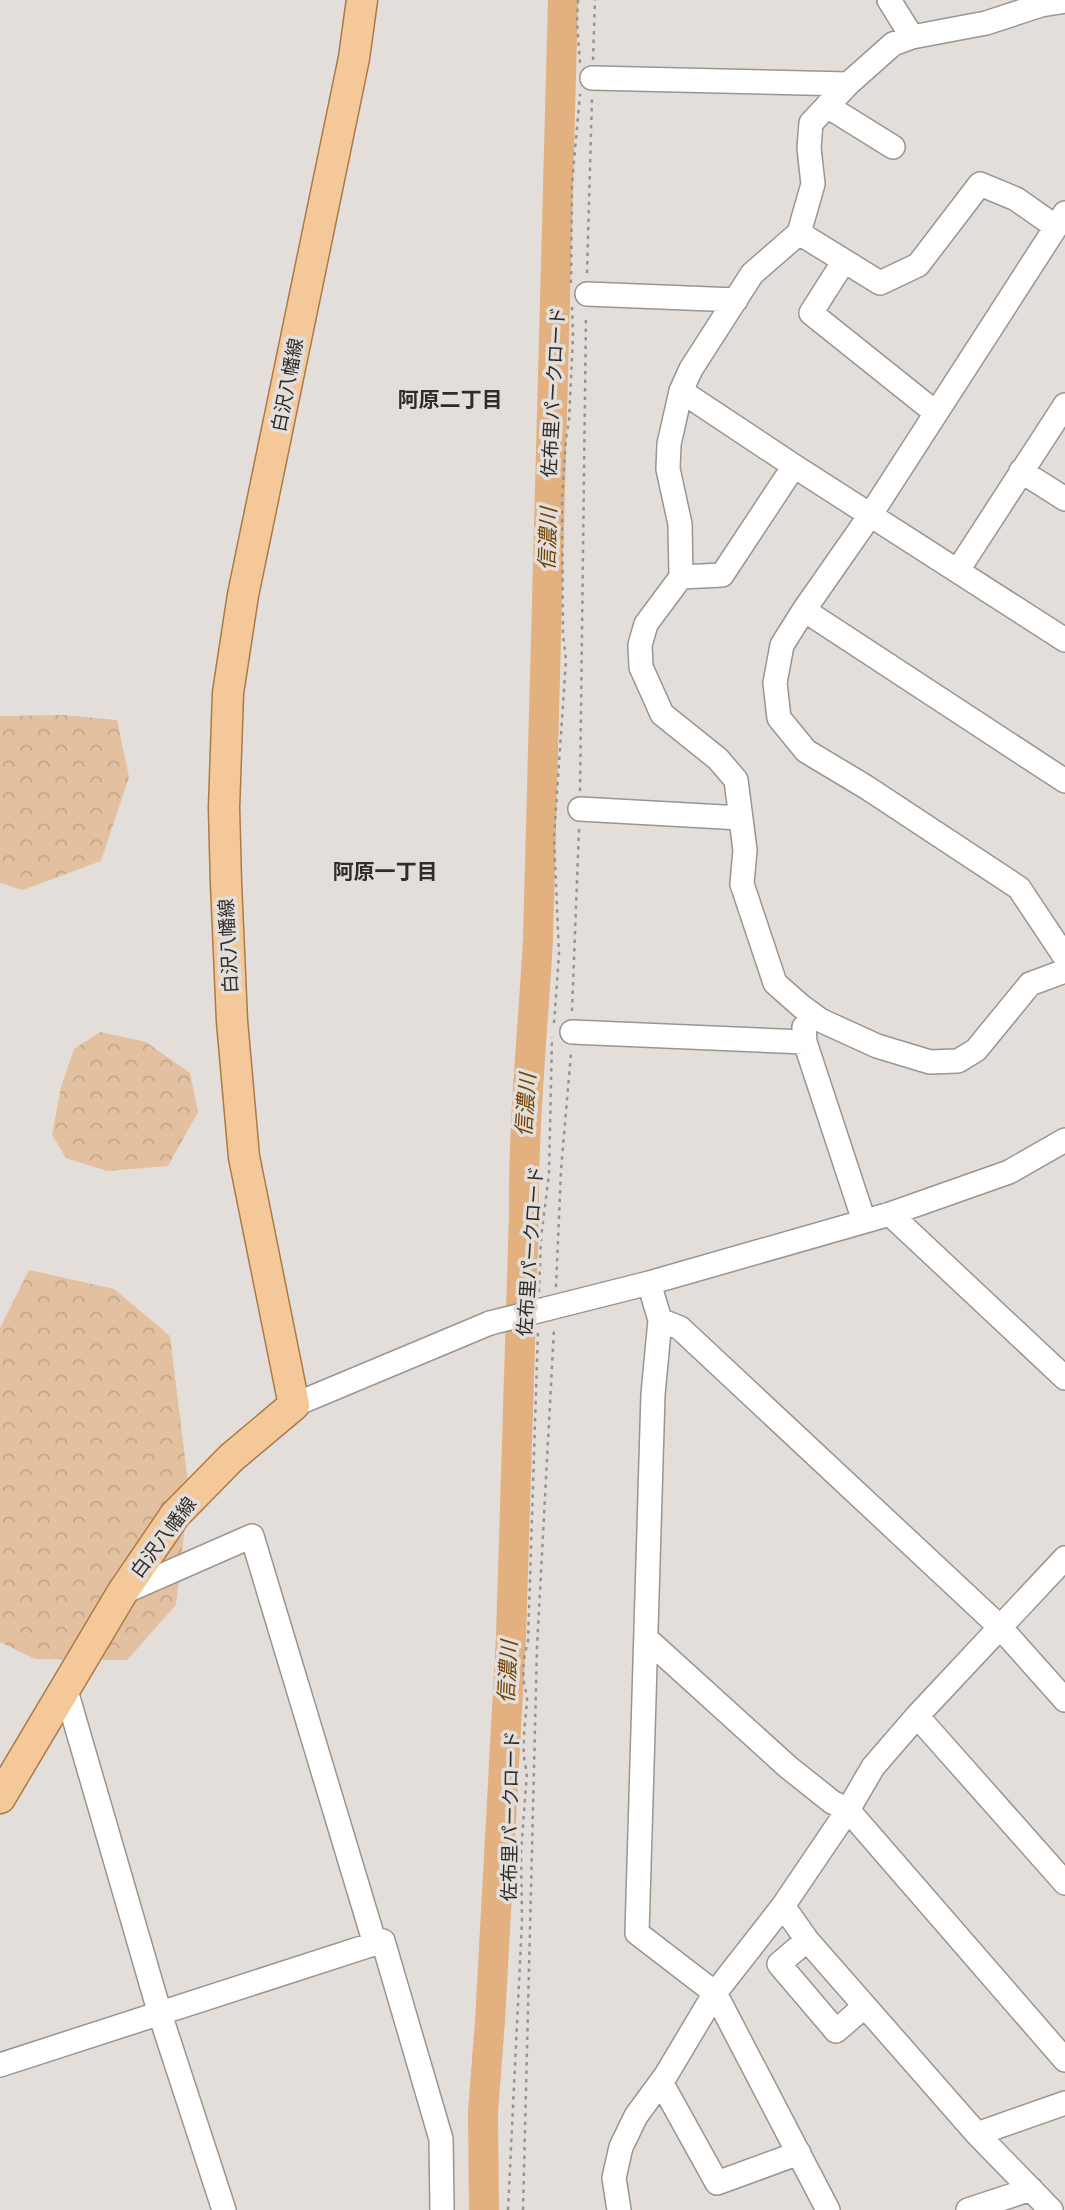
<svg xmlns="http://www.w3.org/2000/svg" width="1065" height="2210" viewBox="0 0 1065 2210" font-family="Montserrat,'Noto Sans JP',sans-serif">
<defs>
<pattern id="forest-crowns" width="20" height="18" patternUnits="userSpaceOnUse" patternTransform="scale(1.75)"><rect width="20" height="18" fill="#e3c1a0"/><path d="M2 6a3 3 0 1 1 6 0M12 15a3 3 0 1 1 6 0" fill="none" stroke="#c3a68a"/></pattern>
</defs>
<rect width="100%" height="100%" fill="#e3deda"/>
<!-- forest -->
<path fill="url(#forest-crowns)" d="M64,715L117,720L129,777L101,861L23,890L0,883V716Z
M100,1032L146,1042L190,1073L198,1112L168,1166L107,1171L66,1158L52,1135L61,1087L74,1049Z
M29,1270L114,1289L170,1336L189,1490L176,1605L127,1660L35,1659L0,1642V1328Z"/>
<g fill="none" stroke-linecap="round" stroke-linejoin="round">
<!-- river -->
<path stroke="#e3b07f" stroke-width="30" d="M484,2210L483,2112L490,2021L511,1637L524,1214C523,1122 533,1031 538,939L563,0"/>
<defs>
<path id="minor" d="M889,0L912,37
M1065,1L1041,5L986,23L912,37L893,44L848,84L811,123L809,148L813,184L799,233L752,274L691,369L681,391L669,444L668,469L680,524L681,577L646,624L640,645L641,667L662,714L718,759L736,780L745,850L742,884L775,983L801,1006L820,1020L877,1046L930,1062L958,1061L976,1050L1030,984L1065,971
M592,78L848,84
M827,106L893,147
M1065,213L871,514L804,610L782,645L775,683L779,718L806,751L866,787L1019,888L1065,957
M799,233L880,283L918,265L980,184L1016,199L1056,227
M844,261L811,313L936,413
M587,294L736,300
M681,391L794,466L1065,640
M1021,471L1065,499
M958,570L1065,405
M681,577L722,575L794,466
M804,610L1065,781
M580,809L741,818
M804,1027L805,1042L864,1221
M572,1032L805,1042
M890,1214L1065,1378
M649,1283L660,1320L653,1394L637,1933L715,1993L828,2210
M546,1309L649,1283L890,1214L1009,1172L1065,1140
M660,1320L680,1328L1000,1627L1065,1700
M294,1405L490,1323
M122,1593L252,1536L375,1944
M648,1640L788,1767L832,1802L848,1810L1065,2060
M65,1687L160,2014L224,2210
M917,1716L1065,1883
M783,1906L807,1940L977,2134L1051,2210
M807,1940L779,1964L836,2031L865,2006
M0,2065L383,1941L441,2139L442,2210
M661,2082L717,2183L799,2153
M977,2134L1065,2103
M619,2210L614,2178L621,2147L636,2116L666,2075L715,1993L783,1906L848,1810L873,1767L917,1716L1065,1558
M968,2210L1031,2189"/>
<path id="major" d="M0,1798L122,1593L175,1515L231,1458L294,1405L244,1157L232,1021L226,883L224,808L228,693L243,595L354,58L362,0"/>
</defs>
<!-- minor casing -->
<use href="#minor" stroke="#999591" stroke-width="26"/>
<!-- major casing -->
<use href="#major" stroke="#ab7a47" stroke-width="33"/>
<!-- path -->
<path stroke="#979390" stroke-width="2.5" stroke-dasharray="3.5 5" stroke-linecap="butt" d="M578,0L577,22L580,63
M593,60L595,0
M587,273L592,98
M571,283L572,184L580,94
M580,791L586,315
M572,1011L579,829
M554,1023L559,954L554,837L566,660L563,634L562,497L566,439L569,421L573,336L572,307
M556,1287L561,1170L571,1053
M539,1292L541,1238L549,1174L552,1037
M508,2210L522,1921L521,1852L527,1772C520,1749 526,1722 527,1698C527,1692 524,1688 524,1682C522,1669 524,1655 528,1642L538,1330
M523,2210L537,1647L554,1329"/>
<!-- minor -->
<use href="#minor" stroke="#fff" stroke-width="23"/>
<!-- major -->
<use href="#major" stroke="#f5c89a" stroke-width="30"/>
<defs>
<path id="minor-bridge" d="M490,1323L546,1309"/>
</defs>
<!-- minor-bridge casing -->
<use href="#minor-bridge" stroke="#999591" stroke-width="26" stroke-linecap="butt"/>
<!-- minor-bridge -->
<use href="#minor-bridge" stroke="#fff" stroke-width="23"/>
</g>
<g text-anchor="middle" stroke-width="7" stroke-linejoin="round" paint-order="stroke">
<!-- street labels -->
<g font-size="19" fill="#2e2c2a" stroke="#e3deda">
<text transform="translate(287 385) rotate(-79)" y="7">白沢八幡線</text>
<text transform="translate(553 392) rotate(-87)" y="7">佐布里パークロード</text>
<text transform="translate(228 946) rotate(-93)" y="7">白沢八幡線</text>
<text transform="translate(530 1251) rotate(-86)" y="7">佐布里パークロード</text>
<text transform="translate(163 1537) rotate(-53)" y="7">白沢八幡線</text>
<text transform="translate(510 1816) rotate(-89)" y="7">佐布里パークロード</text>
</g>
<!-- neighbourhood labels -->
<g font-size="21" font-weight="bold" fill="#302c29" stroke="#e3deda">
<text x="450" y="407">阿原二丁目</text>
<text x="385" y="879">阿原一丁目</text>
</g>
<!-- water labels -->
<g font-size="21" font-style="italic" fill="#714203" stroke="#e3deda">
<text transform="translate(548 539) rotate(-88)" y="7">信濃川</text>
<text transform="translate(526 1105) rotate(-86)" y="7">信濃川</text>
<text transform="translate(508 1672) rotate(-87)" y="7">信濃川</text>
</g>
</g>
</svg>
